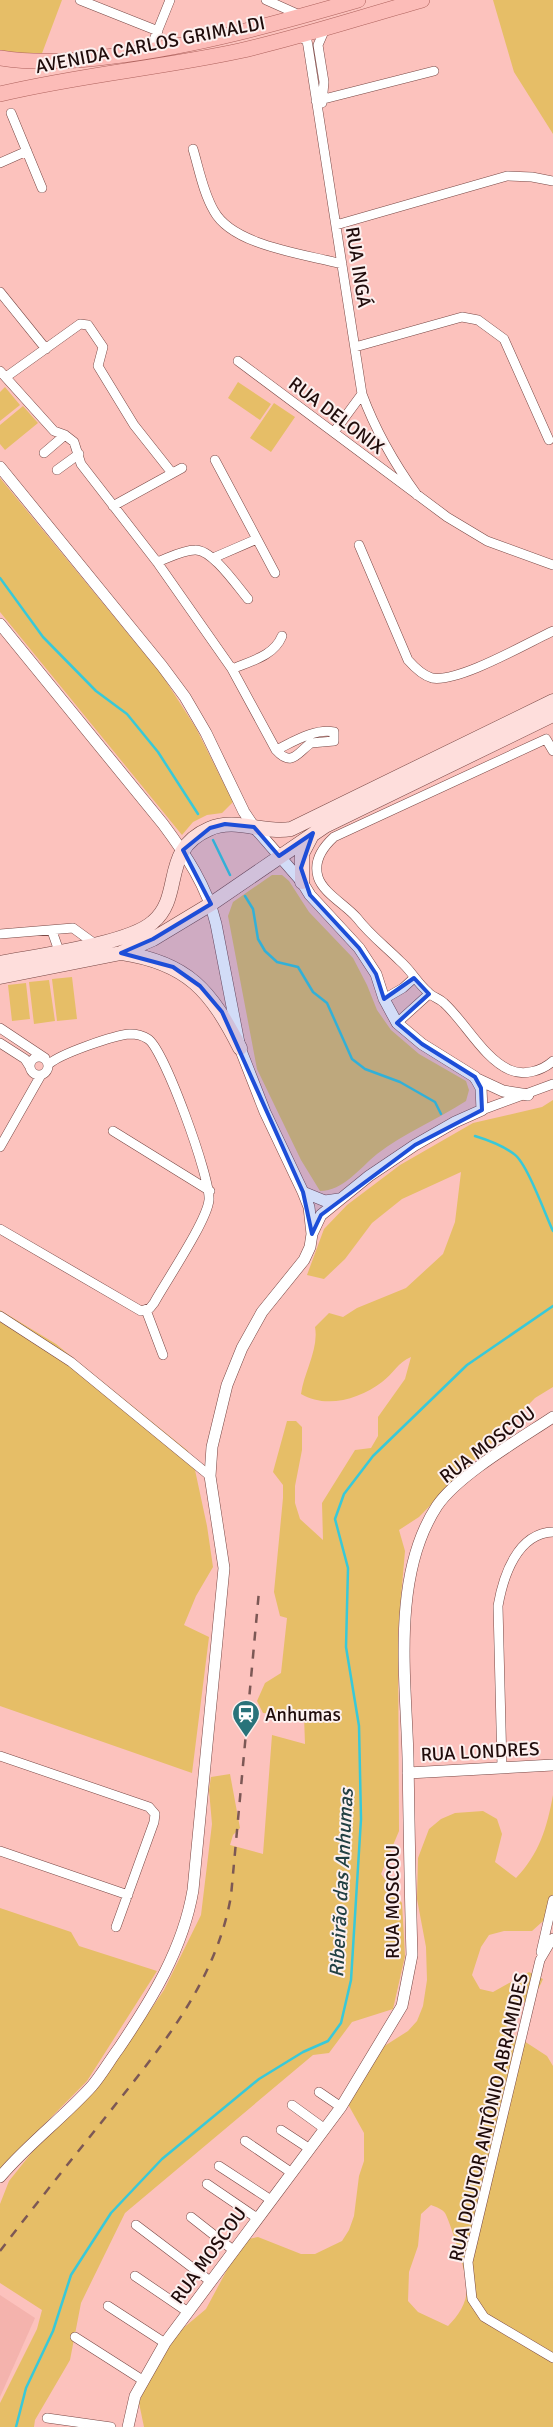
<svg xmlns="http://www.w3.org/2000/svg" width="553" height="2427" viewBox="0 0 553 2427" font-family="Signika,sans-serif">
<rect width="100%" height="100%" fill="#fcc2bd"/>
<!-- built -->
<path fill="#f4b3ad" d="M0,2295L35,2318L0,2397Z"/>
<!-- green -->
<path fill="#e6be67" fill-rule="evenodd" d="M0,0H62L41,56L0,51Z
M493,0H553V134L514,72Z
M238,382L271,404L260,420L228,398Z
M5,387L20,405L0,421V392Z
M274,403L295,417L271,452L250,438Z
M23,406L38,423L5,450L0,444V425Z
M0,478L162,675L196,728L233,802L222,813L207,815L193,822L182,835L0,612Z
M272,875H282L289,881L309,912L353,958L367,985L377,1010L391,1030L419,1054L466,1081L469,1090L466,1101C437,1120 404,1133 377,1154C360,1168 343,1191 320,1191L301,1160L257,1069L228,916L233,902Z
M72,977L77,1019L57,1021L52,979Z
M49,980L55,1021L34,1024L29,982Z
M26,983L30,1019L12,1021L8,985Z
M553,1100V1387L535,1398L419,1517L399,1530L405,1551L398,1632L399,1831L381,1874L402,1903L405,1956L393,2009L352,2022L329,2053L313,2055L125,2213L81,2303L70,2360L35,2420L34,2427H0V2403L37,2329L42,2310L0,2283V2204L9,2181L33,2151L96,2090L164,1990L201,1915L212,1824L209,1790L211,1777L230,1774L240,1828L233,1835L230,1845L263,1854L272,1735L305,1744L304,1716L263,1713L257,1701L265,1683L281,1673L287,1618L280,1616L274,1592L283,1498V1485L273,1472L287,1421H296L302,1427V1450L295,1486V1503L300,1519L323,1540L322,1503L355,1450L371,1448L378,1436V1417L405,1379L411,1357C398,1362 393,1374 382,1382C360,1399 326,1409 301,1394C304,1372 319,1349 315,1327L329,1313L343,1317L357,1308L406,1288L443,1254L455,1222L461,1172L402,1199L372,1223L345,1259L324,1279L307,1275L324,1229L347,1205L400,1165L473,1123L542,1107Z
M0,1310L56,1344L188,1451L195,1470L207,1526L213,1567L196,1596L184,1625L209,1637L192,1773L0,1706Z
M553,1795V1917L542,1922L532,1931H504L489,1935L481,1947L472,1975L480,1989L493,1992L529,1972L543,1979C534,2002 521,2001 506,2017L507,2030L547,2056L553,2066V2427H144L139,2403L154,2364L181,2330L206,2309L243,2240L258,2237L301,2254H315L342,2241L349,2230L354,2216L359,2176L364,2161V2133L349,2106V2092L375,2052L408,2031L417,2021L423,2006L427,1980L426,1947L417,1899L418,1858L429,1829L441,1819L455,1813L483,1811L497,1819L502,1834L495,1862L516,1878C539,1854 547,1828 553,1795ZM431,2205C436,2207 442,2209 445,2213C450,2221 468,2278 467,2288C467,2303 458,2316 448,2326L418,2312L408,2301L409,2272L418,2246L421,2214Z
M0,1908L71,1932L79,1946L157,1971L87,2081L0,2169Z"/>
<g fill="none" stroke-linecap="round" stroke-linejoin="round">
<!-- stream -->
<path stroke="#39c9d8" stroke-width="2.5" d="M0,578L43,637L96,691L127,714L158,752L198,814
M213,840L230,875
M245,896L253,909L258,939L265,951L277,962L298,967L313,992L327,1003L352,1059L365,1069L400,1082L435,1102L441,1114
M475,1136C488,1140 502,1145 514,1154C527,1163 545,1214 553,1231
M16,2427L26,2388L53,2331L71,2275L111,2213L162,2159L259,2079L303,2052L328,2041L341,2023L351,1980L361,1819L359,1726L346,1647L348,1568L335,1519L344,1494L373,1456L467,1365L553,1306"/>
<defs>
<path id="minor" d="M80,0L158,31
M266,0L302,16
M297,35L307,41L308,46L362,394C376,432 394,463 417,495
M149,52L170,0
M316,101L434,71
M322,103L324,82L318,45L325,29
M11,113L42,188
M193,149C199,169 203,192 214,211C233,246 305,254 342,264
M0,163L27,151
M336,225L507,176L532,177L553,181
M0,292L46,349
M355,347L462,317L478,320L504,339L549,440
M238,361L447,517L487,541L553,565
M0,371L54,431L65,435L74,442L81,464L157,562L232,669L276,750C292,768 298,752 311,743L334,741V732C315,728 293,742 276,750
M6,377L80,324L88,325L103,347L98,366L134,425L172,473
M334,432L362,394
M44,453L65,435
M57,470L79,454
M113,506L182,468
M257,539L275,573
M359,545L408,660C415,668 422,675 432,678C458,683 527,643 553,631
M213,558L257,539L215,460
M157,562C168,558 183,550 195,550C212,549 237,586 248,599
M232,669C251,661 274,656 282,636
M553,751L546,739L334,837C323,847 313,860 318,877C323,893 346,905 357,918C370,935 385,946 400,961C411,970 417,983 428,992C432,997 439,998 444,1003C465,1022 484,1059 510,1070C524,1076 542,1071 553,1061
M52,931L59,951
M0,934L73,928L95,944
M384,999L403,988L414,978
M397,1023L429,994
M0,1028L45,1058
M0,1043L25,1059L30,1067
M30 1066a9 9 0 1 1 18 0a9 9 0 1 1-18 0Z
M482,1110L553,1084
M113,1131L210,1191
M0,1147L41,1075
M0,1229L141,1311L150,1308L154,1303C166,1281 207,1221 209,1200C211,1179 164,1049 148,1039C142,1035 136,1034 130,1034C114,1035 60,1054 49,1064
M146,1310L163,1355
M0,1316L71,1362L210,1476
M0,1756L149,1807L155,1814L154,1822L116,1927
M502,1767L498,1606C503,1577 517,1533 553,1532
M0,1851L128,1895
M553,1938L540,1960L468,2262L472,2299L484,2317L553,2358
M541,1952L553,1900
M319,2092L341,2107
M292,2105L325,2129
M281,2130L310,2149
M245,2141L292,2173
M219,2166L271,2200
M207,2184L257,2218
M191,2217L233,2250
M136,2225L210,2281
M135,2276L188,2312
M108,2306L165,2343
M75,2337L144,2381
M47,2418L111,2427"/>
<path id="tertiary" d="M0,467L162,666L185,697L206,733L244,812L254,827L302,882L310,895L359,948L376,974L384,999L397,1023L422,1044L475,1077L481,1088L482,1110L455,1122L415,1145L369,1176L321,1215L312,1234
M0,624L163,824C186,855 207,886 216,924L240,1048L265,1112L303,1192L309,1207L312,1234L310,1247L304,1260L262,1312L242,1348L227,1385L212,1447L210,1476L224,1568L193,1890C183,1949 152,1999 119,2048C110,2060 102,2074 92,2086C63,2118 28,2144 0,2177
M475,1078L503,1091L528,1095
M303,1192L325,1201L339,1199
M408,1773L553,1765
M128,2427L135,2396L165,2343L341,2107L402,2006L412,1955C410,1889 409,1823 408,1758C406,1679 391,1576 437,1506C458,1475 520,1439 553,1417"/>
<path id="secondary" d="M302,882V854L312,835
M122,953C188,963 211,991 240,1048
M0,963C35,956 129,944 153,922C184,896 160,850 209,829C236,817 263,834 291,829L553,701
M0,977L121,953L153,939L211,904L325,826L553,715"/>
<path id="primary" d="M0,58C38,64 76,61 114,56C197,46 278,23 358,0
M0,94C79,75 160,68 239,51C301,37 361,17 422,0"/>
</defs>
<!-- minor casing -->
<use href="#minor" stroke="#784744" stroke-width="10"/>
<!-- tertiary casing -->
<use href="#tertiary" stroke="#784744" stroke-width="12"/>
<!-- secondary casing -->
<use href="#secondary" stroke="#784744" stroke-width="15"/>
<!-- primary casing -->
<use href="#primary" stroke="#ae625d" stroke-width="16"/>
<!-- minor -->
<use href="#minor" stroke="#fff" stroke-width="9"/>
<!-- tertiary -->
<use href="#tertiary" stroke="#fff" stroke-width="11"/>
<!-- secondary -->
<use href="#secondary" stroke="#fededc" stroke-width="14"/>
<!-- primary -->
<use href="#primary" stroke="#fcbcb8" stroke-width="15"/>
<!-- rail -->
<path stroke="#7c5855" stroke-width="2.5" stroke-dasharray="9 9" stroke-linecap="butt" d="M0,2251C35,2205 72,2159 108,2114C161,2047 216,1982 231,1896L259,1591"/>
</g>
<!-- marked area -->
<path fill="#1d4ed8" fill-opacity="0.2" stroke="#1d4ed8" stroke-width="4" stroke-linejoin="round" d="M225,824L254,827L279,856L313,833L301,868L310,895L359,948L376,974L384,999L414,978L429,994L397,1023L422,1044L475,1077L481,1088L482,1110L415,1145L321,1215L312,1234L303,1192L222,1012L200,986L173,967L121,953L153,939L211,904L183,850L210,828Z"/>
<!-- icons -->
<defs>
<symbol id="station-pin" viewBox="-11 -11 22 30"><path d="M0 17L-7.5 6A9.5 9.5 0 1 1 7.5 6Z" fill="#29737a" stroke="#fcf0ef"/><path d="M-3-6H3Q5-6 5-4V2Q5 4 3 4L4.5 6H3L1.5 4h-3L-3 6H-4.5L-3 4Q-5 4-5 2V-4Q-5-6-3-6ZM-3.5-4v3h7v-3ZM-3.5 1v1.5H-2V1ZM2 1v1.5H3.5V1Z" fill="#fff"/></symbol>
</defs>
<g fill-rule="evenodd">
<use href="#station-pin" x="230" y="1698" width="32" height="43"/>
</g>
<g text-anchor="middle" stroke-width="4" stroke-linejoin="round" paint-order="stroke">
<!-- street labels -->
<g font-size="19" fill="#200c0b" stroke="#fcf0ef">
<text transform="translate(150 44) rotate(-11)" y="7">AVENIDA CARLOS GRIMALDI</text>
<text transform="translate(359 267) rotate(81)" y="7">RUA INGÁ</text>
<text transform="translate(337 415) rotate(37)" y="7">RUA DELONIX</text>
<text transform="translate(487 1444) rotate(-37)" y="7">RUA MOSCOU</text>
<text transform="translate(480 1751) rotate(-3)" y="7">RUA LONDRES</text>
<text transform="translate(392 1902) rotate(-90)" y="7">RUA MOSCOU</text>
<text transform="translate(488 2117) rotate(-77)" y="7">RUA DOUTOR ANTÔNIO ABRAMIDES</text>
<text transform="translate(208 2255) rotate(-54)" y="7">RUA MOSCOU</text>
</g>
<!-- poi labels -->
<g font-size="19" fill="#200c0b" stroke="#fcf0ef" text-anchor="start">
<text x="265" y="1721">Anhumas</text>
</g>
<!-- water labels -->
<g font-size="20" font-style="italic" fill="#224043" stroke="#fcf0ef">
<text transform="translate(341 1883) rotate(-87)" y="7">Ribeirão das Anhumas</text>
</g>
</g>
</svg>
